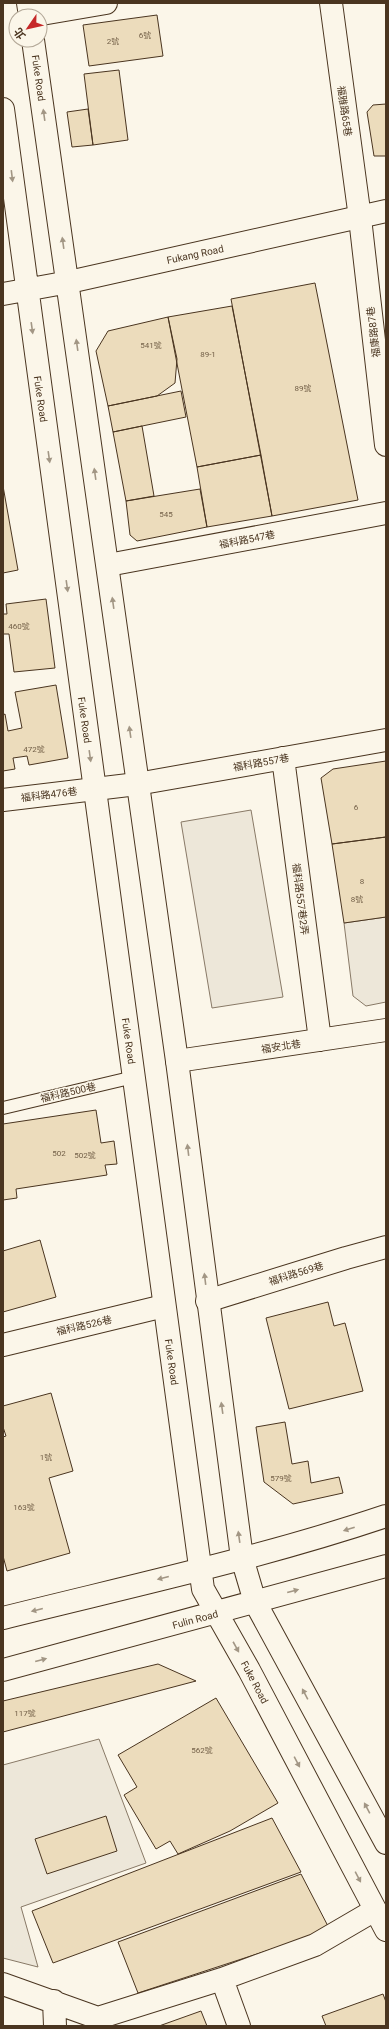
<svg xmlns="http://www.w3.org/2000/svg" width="389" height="2029" viewBox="0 0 389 2029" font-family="Roboto,'Noto Sans TC',sans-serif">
<rect width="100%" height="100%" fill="#fbf6e9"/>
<!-- parking -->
<path fill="#ede7d9" stroke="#887966" d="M251,810L283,997L212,1008L181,822Z
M386,917V1002L366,1006L353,996L344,923Z
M99,1739L146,1863L21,1907L38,1967L3,1958V1765Z"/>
<!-- building -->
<path fill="#ecdcbc" stroke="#4a3520" d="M157,15L163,56L89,66L83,25Z
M119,70L128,140L93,145L84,74Z
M386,104V156H374L367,112L373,105Z
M88,109L93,145L72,147L67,112Z
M315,283L358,500L272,516L231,299Z
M232,306L261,455L197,467L168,317Z
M168,317L177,359L175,383L157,396L108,406L96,351L108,331Z
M181,391L186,417L113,432L108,406Z
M142,426L154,496L126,501L113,432Z
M261,455L272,516L207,527L197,467Z
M3,486L18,570L3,573Z
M200,489L207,527L137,541L130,535L126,501Z
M46,599L55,668L14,672L9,634H3V614H7L6,604Z
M56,685L68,758L29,765L27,756L13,758L15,769L3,771V715L5,714L8,731L22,728L15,692Z
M386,761V837L332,844L321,778L333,769Z
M386,837V917L344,923L332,844Z
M96,1110L101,1143L114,1141L117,1164L105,1165L107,1175L16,1189L17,1198L3,1200V1124Z
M40,1240L56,1297L3,1312V1251Z
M328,1302L334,1326L345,1323L363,1391L289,1409L266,1318Z
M51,1393L73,1471L49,1478L70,1553L7,1571L3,1556V1437L6,1436L3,1427V1406Z
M285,1422L292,1464L308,1461L311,1483L339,1477L343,1493L293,1504L264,1482L256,1427Z
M158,1664L196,1681L3,1732V1701Z
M216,1698L278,1803L230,1831L178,1854L170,1841L156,1849L124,1795L137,1787L118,1755Z
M106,1816L117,1851L47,1874L35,1839Z
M272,1818L301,1872L53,1963L32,1911Z
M301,1874L330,1930L138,1993L118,1942Z
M383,1994L386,2002V2026H326L322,2016Z
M201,2011L207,2026H159Z"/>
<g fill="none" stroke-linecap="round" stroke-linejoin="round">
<defs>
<path id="service" d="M3,1108L134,1077"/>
<path id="minor" d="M331,3L360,218L386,445
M30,16L106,3
M108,565L386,513
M283,758L320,1040
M3,800L137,784L386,740
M177,1061L386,1030
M207,1301L346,1258L386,1247
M3,1345L164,1306
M222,1979L239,2026
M3,1984L98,2018L222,1979L315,1945L375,1910
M54,2001L55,2026"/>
<path id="tertiary" d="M28,3L30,16
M33,40L177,1061L242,1558L255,1602L386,1843
M3,109L203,1589L249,1670L386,1930
M3,294L69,282L386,211
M3,1618C131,1586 261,1558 386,1516
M3,1670L386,1566"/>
</defs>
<!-- service casing -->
<use href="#service" stroke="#4a3520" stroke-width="14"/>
<!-- minor casing -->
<use href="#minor" stroke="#4a3520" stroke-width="24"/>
<!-- tertiary casing -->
<use href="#tertiary" stroke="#4a3520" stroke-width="24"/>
<!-- service -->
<use href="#service" stroke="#fbf6e9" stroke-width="12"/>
<!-- minor -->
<use href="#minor" stroke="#fbf6e9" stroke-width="22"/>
<!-- tertiary -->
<use href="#tertiary" stroke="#fbf6e9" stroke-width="22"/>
</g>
<!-- one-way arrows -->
<defs><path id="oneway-solid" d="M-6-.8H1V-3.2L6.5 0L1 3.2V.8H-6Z"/></defs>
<g fill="#a29684">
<use href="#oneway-solid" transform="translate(44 115) rotate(-98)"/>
<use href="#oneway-solid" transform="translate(12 176) rotate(83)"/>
<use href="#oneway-solid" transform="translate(63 243) rotate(-98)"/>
<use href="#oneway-solid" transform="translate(32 328) rotate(82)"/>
<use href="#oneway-solid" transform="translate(77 345) rotate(-98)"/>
<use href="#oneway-solid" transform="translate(49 457) rotate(82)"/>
<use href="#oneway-solid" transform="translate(95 474) rotate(-98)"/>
<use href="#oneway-solid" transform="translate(67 586) rotate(82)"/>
<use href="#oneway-solid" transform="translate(113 603) rotate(-98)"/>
<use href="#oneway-solid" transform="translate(130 732) rotate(-98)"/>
<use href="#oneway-solid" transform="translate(90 756) rotate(82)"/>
<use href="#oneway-solid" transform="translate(188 1150) rotate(-97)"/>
<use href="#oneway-solid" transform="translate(205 1279) rotate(-97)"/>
<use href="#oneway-solid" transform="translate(222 1408) rotate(-98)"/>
<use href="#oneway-solid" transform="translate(349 1529) rotate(162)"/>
<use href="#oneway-solid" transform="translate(239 1537) rotate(-98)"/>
<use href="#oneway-solid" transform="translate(163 1578) rotate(166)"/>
<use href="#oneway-solid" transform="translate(293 1591) rotate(-15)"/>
<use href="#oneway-solid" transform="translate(37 1610) rotate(166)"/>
<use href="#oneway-solid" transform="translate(236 1647) rotate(61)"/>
<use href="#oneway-solid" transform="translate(41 1660) rotate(-15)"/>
<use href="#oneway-solid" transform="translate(305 1694) rotate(-118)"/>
<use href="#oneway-solid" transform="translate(297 1762) rotate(62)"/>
<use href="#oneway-solid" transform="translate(367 1808) rotate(-118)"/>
<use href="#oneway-solid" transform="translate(358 1877) rotate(62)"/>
</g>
<g text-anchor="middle" stroke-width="3" stroke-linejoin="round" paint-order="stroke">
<!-- number labels -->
<g font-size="8" fill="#725f47">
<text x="145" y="38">6號</text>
<text x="113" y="44">2號</text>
<text x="151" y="348">541號</text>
<text x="208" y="357">89-1</text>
<text x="303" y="391">89號</text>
<text x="166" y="517">545</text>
<text x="19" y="629">460號</text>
<text x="34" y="752">472號</text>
<text x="356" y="810">6</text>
<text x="362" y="884">8</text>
<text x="357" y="902">8號</text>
<text x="59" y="1156">502</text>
<text x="85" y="1158">502號</text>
<text x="46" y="1460">1號</text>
<text x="281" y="1481">579號</text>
<text x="24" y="1510">163號</text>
<text x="25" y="1716">117號</text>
<text x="202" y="1753">562號</text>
</g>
<!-- street labels -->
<g font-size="10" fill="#4a3520" stroke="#fbf6e9">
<text transform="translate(39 78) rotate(82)" y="4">Fuke Road</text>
<text transform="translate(345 111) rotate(82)" y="4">福雅路65巷</text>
<text transform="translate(195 254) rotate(-12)" y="4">Fukang Road</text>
<text transform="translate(373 332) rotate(-97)" y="4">福康路87巷</text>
<text transform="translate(41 399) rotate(82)" y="4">Fuke Road</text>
<text transform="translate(247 539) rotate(-11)" y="4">福科路547巷</text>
<text transform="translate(85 720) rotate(82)" y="4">Fuke Road</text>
<text transform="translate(261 762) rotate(-10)" y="4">福科路557巷</text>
<text transform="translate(49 794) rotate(-7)" y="4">福科路476巷</text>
<text transform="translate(301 899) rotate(83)" y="4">福科路557巷2弄</text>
<text transform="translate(129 1041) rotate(82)" y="4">Fuke Road</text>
<text transform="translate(281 1046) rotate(-9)" y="4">福安北巷</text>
<text transform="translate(68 1092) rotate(-13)" y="4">福科路500巷</text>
<text transform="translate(296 1273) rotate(-17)" y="4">福科路569巷</text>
<text transform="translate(84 1325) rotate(-13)" y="4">福科路526巷</text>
<text transform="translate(172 1362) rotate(82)" y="4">Fuke Road</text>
<text transform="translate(195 1619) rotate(-15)" y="4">Fulin Road</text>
<text transform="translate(255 1682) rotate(62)" y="4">Fuke Road</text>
</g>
</g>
<!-- border -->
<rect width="389" height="2029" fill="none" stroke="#4a3520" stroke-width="8"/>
<!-- north arrow -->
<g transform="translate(28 28) rotate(236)"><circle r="19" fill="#fbf6e9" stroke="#b4a999"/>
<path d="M0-3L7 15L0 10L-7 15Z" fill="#c62828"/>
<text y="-6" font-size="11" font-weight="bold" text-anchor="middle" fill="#4a3520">北</text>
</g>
</svg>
